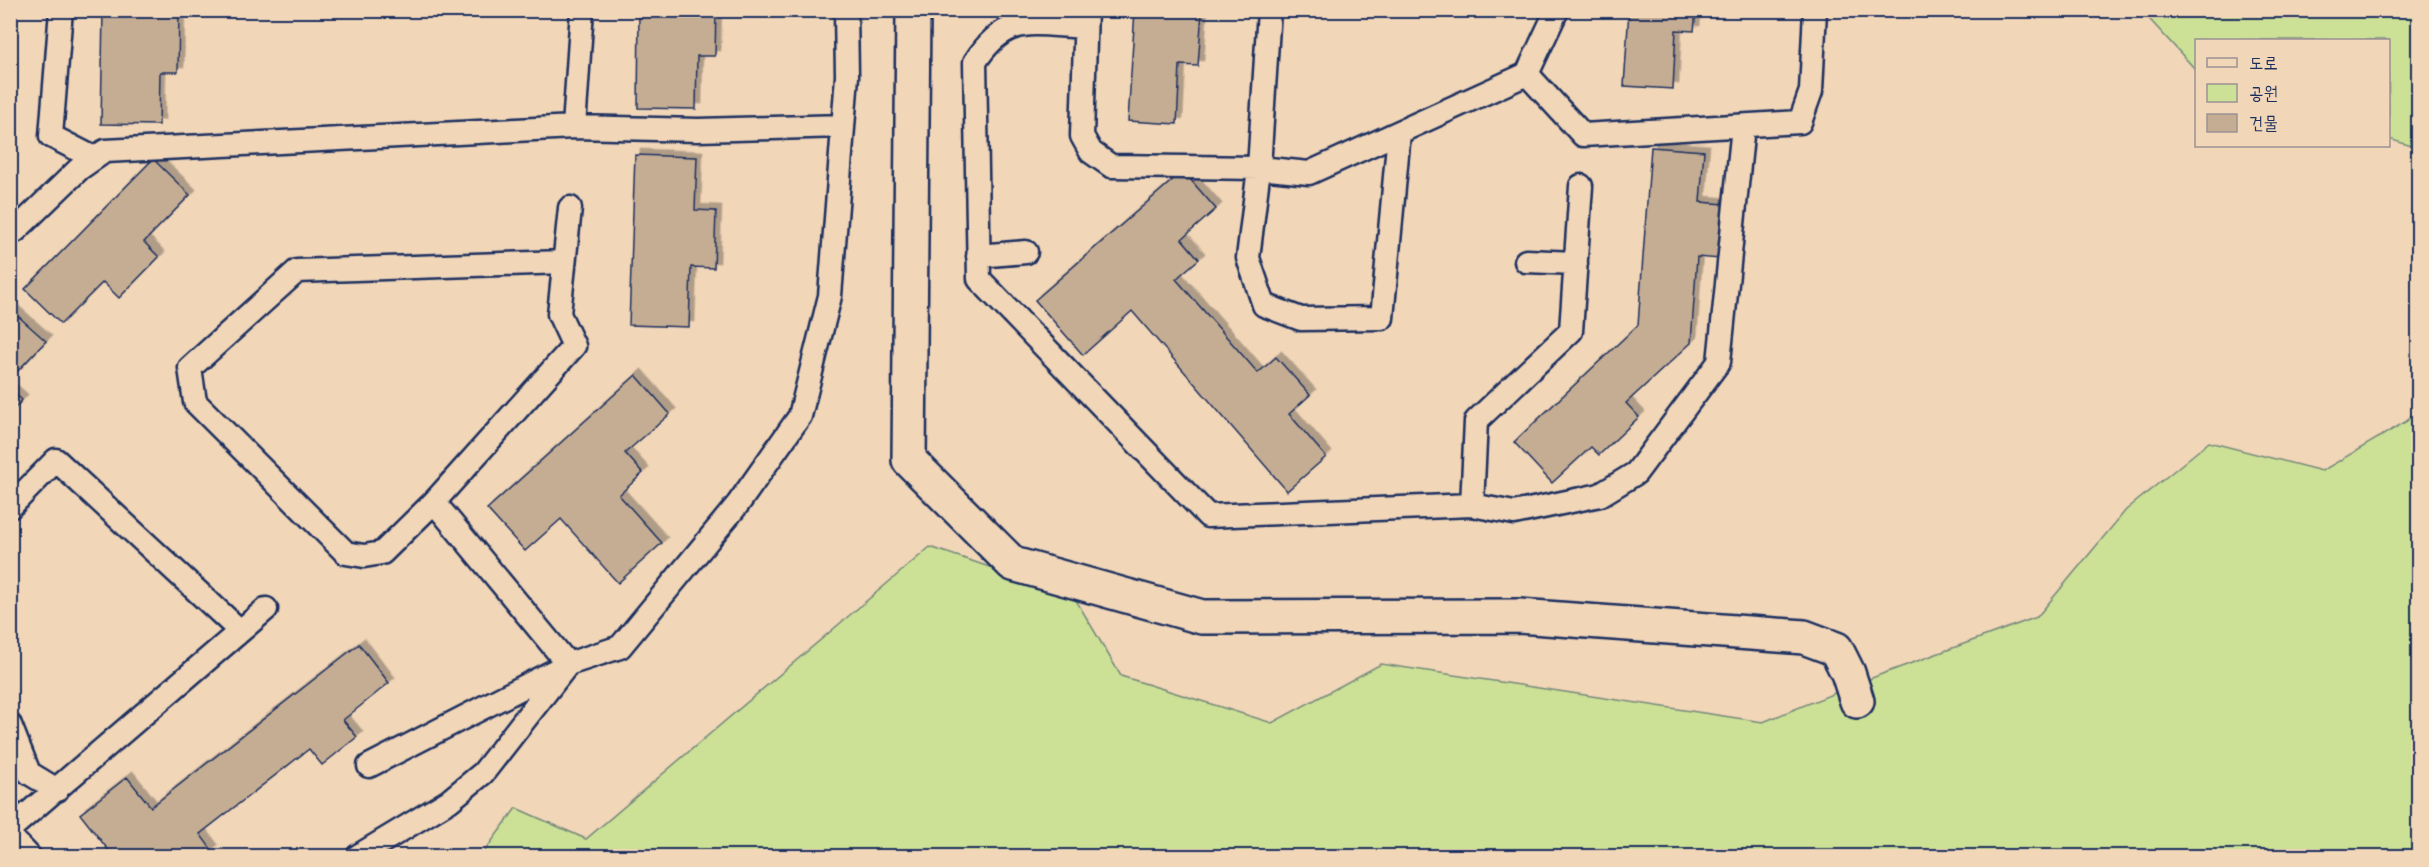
<svg xmlns="http://www.w3.org/2000/svg" width="2429" height="867" viewBox="0 0 2429 867" font-family="'Playpen Sans','Poor Story',sans-serif">
<defs>
<filter id="shadow"><feDropShadow dx="5.5" dy="-5.5" stdDeviation="0" flood-color="#0004"/></filter>
</defs>
<rect width="100%" height="100%" fill="#f1d6b8"/>
<filter id="ink" filterUnits="userSpaceOnUse"><feTurbulence type="fractalNoise" baseFrequency=".0167" numOctaves="2"/><feDisplacementMap in="SourceGraphic" scale="12" xChannelSelector="R" yChannelSelector="G"/><feConvolveMatrix kernelMatrix="1 2 1 2 8 2 1 2 1" color-interpolation-filters="sRGB"/></filter>
<g filter="url(#ink)">
<!-- green -->
<path fill="#cce196" stroke="#74887a" stroke-width="1.5" d="M2142,11H2418V148L2389,139L2388,40H2196V70Z
M2418,407V856H481L516,808L586,839L930,547L1073,595L1121,676L1272,723L1381,664L1763,722L1882,674L2037,617L2126,510L2209,442L2322,471L2407,421Z"/>
<!-- building -->
<path fill="#c5ad93" stroke="#1b2f5e" stroke-width="1.5" filter="url(#shadow)" d="M103,10L179,11L178,72H160L159,125L101,124Z
M639,10H716L715,56H697L696,109L638,108Z
M1135,10L1202,11L1198,66L1180,65L1177,124L1128,121Z
M1629,10H1696L1694,31L1676,30L1673,89L1624,86Z
M1651,147L1704,151L1700,202L1725,204L1720,259L1697,257L1691,343L1626,403L1639,417L1599,455L1591,447L1552,483L1514,442L1638,325Z
M635,155L697,157L695,210L716,211L714,268L691,267L689,327L629,325Z
M153,159L190,195L144,242L159,257L119,298L103,282L61,324L25,289Z
M1183,171L1216,209L1182,239L1199,259L1176,279L1258,373L1276,357L1310,395L1289,414L1326,457L1287,491L1132,311L1083,355L1035,300Z
M10,309L46,341L10,379Z
M636,375L670,414L625,453L643,473L619,495L662,543L618,583L561,519L525,551L487,509Z
M10,389L22,400L10,413Z
M359,644L389,683L343,720L357,737L322,765L309,749L200,834L212,850L204,856H113L80,814L127,777L151,807Z"/>
<g fill="none" stroke-linecap="round" stroke-linejoin="round">
<defs>
<path id="service" d="M61,10L51,136L94,158
M1086,10L1082,136L1091,152L1111,166L1259,168L1309,173L1527,74L1557,10
M1269,10L1259,168L1248,258L1264,305L1301,319L1382,318L1399,133
M1085,27C1033,25 1007,12 975,62L979,279L1208,516L1472,505L1514,513L1600,495L1636,473L1719,362L1743,126
M1527,74L1583,135L1800,122L1811,91L1815,10
M574,127L582,10
M15,231L79,169L105,151L574,127L698,130L843,126
M978,256L1026,252
M1526,261L1576,263
M564,262L297,271L190,368L195,402L346,553L364,556L382,553L434,502L574,346L559,314L570,208
M1472,505L1476,421L1571,331L1581,186
M10,507L56,460L240,631
M10,725L29,773L57,790
M369,766L568,664L620,647L738,504L800,416L830,296L847,76L846,10
M10,829L266,609
M10,836L29,856
M358,856L449,801L483,773L568,664L434,502"/>
<path id="minor" d="M913,10L909,460L1013,564L1202,617L1519,616L1804,637L1836,649L1848,673L1857,701"/>
</defs>
<!-- service casing -->
<use href="#service" stroke="#1b2f5e" stroke-width="27"/>
<!-- minor casing -->
<use href="#minor" stroke="#1b2f5e" stroke-width="38"/>
<!-- service -->
<use href="#service" stroke="#f1d6b8" stroke-width="22"/>
<!-- minor -->
<use href="#minor" stroke="#f1d6b8" stroke-width="33"/>
</g>
</g>
<!-- margin -->
<rect width="2429" height="867" fill="none" stroke="#f1d6b8" stroke-width="36"/>
<rect x="18" y="18" width="2393" height="831" fill="none" stroke="#1b2f5e" stroke-width="2" filter="url(#ink)"/>
<!-- legend -->
<rect x="2195" y="39" width="195" height="108" fill="#f1d6b8" stroke="#9b9394" stroke-width="1.5"/>
<rect x="2207" y="58" width="30" height="9" fill="#f1d6b8" stroke="#9b9394" stroke-width="1.5"/>
<text x="2249" y="69" font-size="18" fill="#1b2f5e">도로</text>
<rect x="2207" y="84" width="30" height="18" fill="#cce196" stroke="#9b9394" stroke-width="1.5"/>
<text x="2249" y="99" font-size="18" fill="#1b2f5e">공원</text>
<rect x="2207" y="114" width="30" height="18" fill="#c5ad93" stroke="#9b9394" stroke-width="1.5"/>
<text x="2249" y="129" font-size="18" fill="#1b2f5e">건물</text>
</svg>
